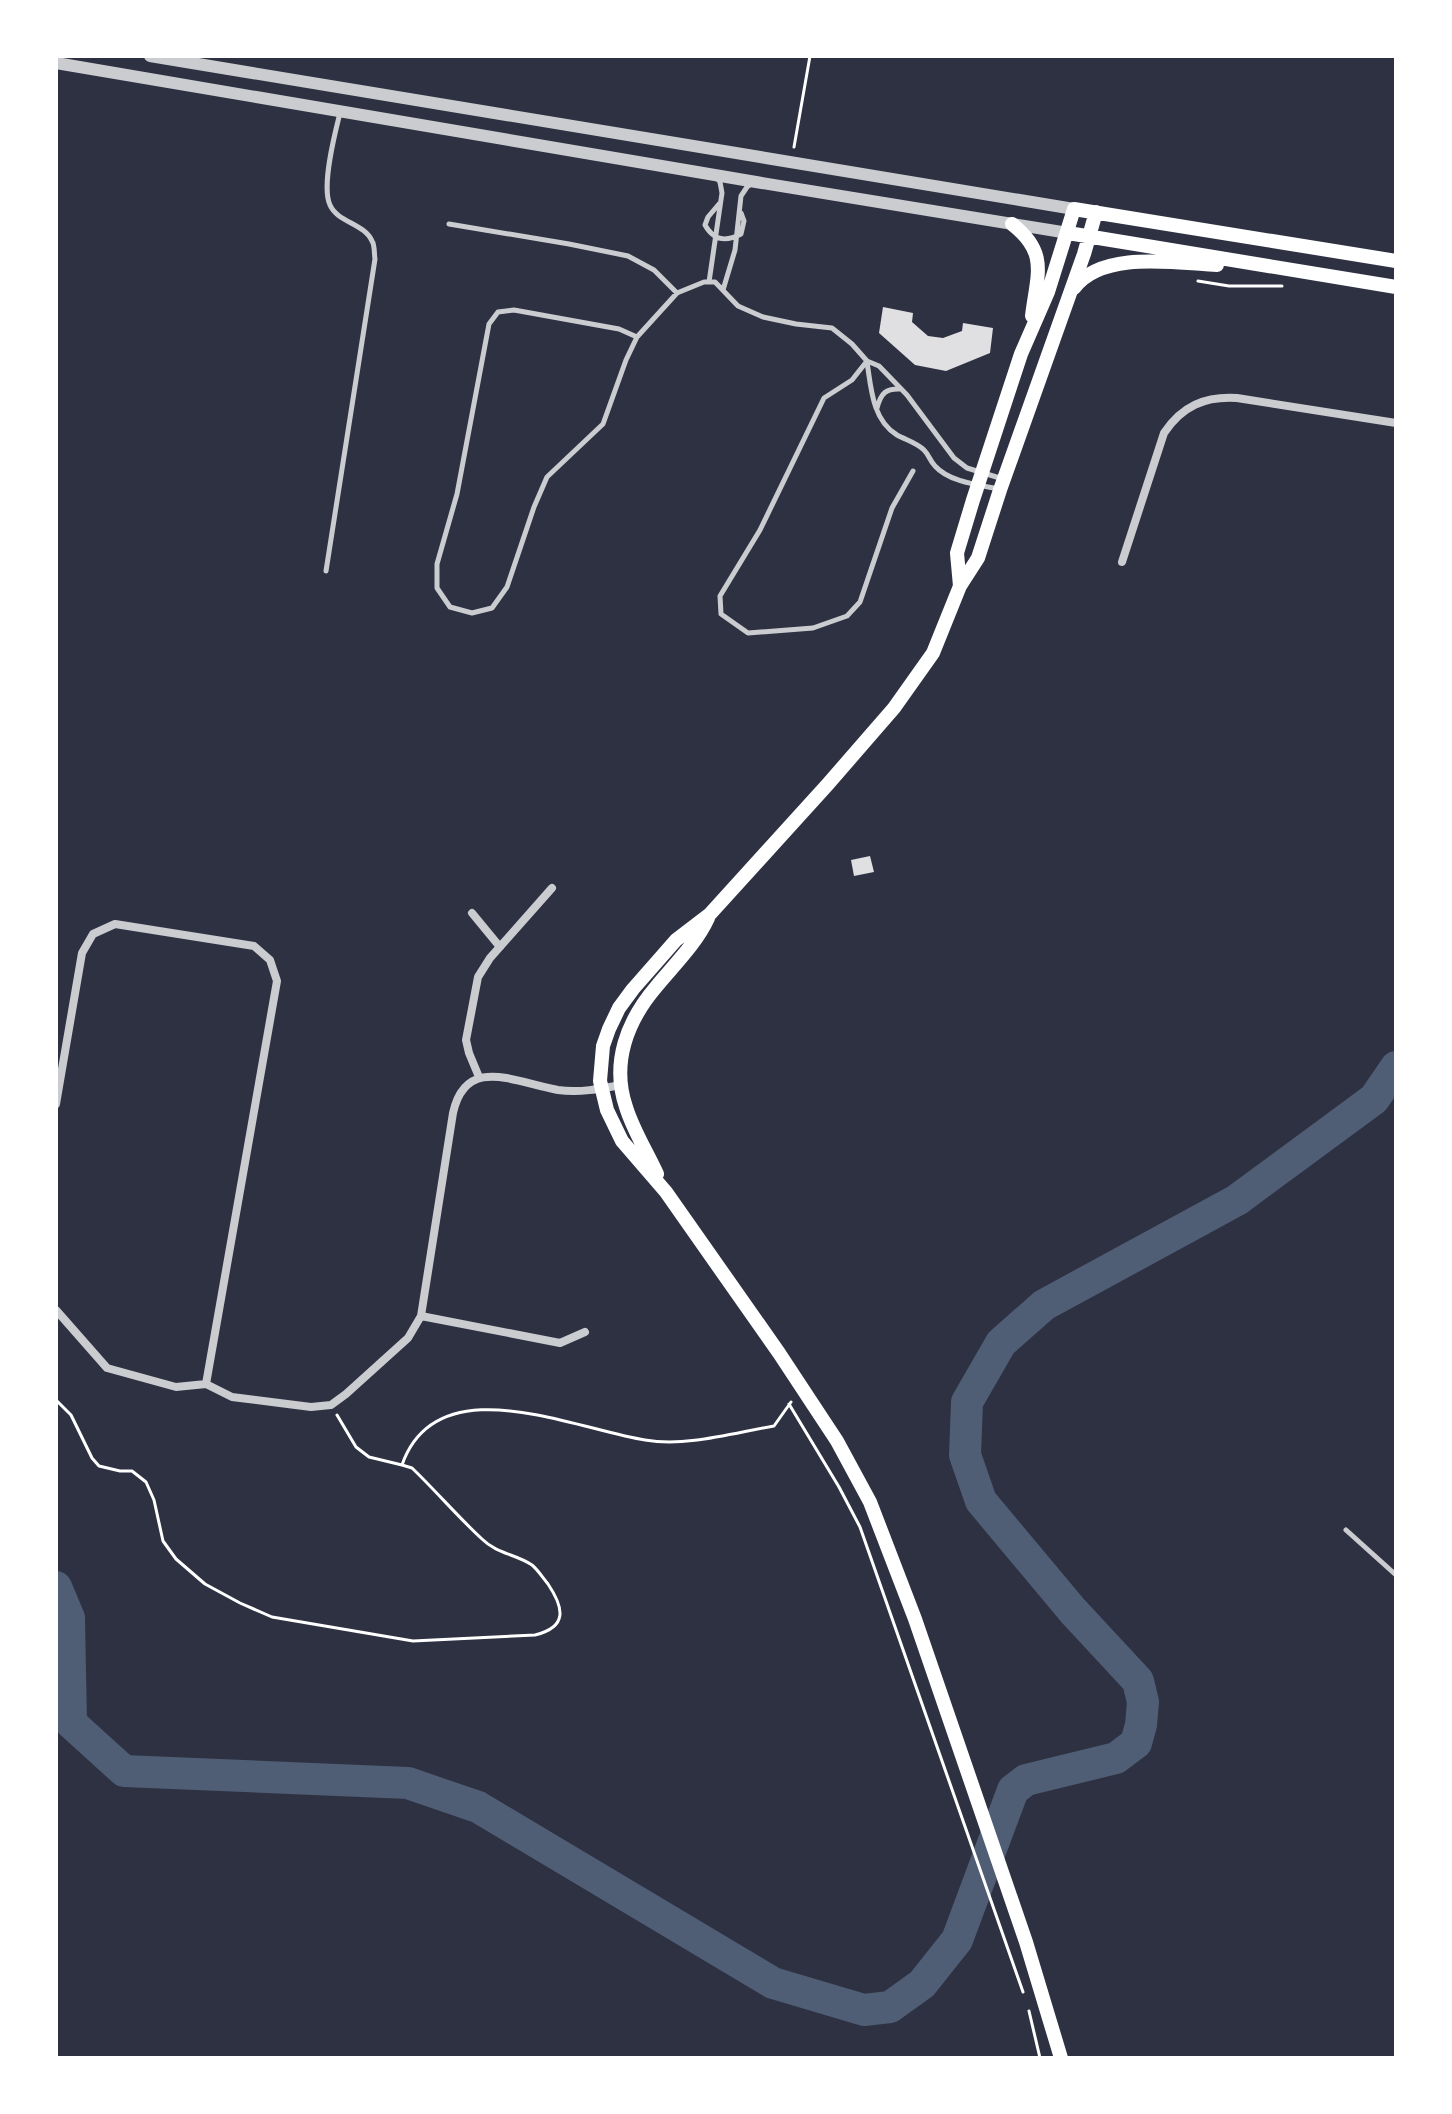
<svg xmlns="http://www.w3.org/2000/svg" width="1452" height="2114" viewBox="0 0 1452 2114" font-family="'IBM Plex Serif',serif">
<rect width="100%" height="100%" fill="#2d3142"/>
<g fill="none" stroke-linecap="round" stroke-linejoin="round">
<!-- river -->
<path stroke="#4f5d75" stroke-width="32" d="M56,1587L69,1618L71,1723L124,1771L408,1783L478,1807L773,1983L864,2010L890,2007L922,1984L957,1940L1013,1790L1026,1780L1116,1758L1136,1743L1141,1725L1143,1702L1138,1681L1073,1611L981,1501L965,1455L967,1402L1001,1343L1044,1305L1237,1200L1374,1099L1396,1067"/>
</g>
<!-- building -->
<path fill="#e0e0e3" d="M883,307L913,313L912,322L928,336L943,338L962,331L963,323L993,328L990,353L946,371L915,365L879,333Z
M870,856L874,872L854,876L851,860Z"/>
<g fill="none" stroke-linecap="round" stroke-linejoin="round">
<!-- path -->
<path stroke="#fff" stroke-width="3" d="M794,147L810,56
M1198,281L1229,286H1282
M56,1400L71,1415L92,1458L99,1466L120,1471H132L146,1482L154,1500L163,1541L176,1559L205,1584L240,1603L272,1617L413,1641L535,1635C568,1627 564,1608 548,1584C543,1578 538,1570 532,1565C516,1554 497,1554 482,1539C458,1517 436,1491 412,1468L402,1465C437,1365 574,1429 645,1440C687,1447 733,1433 774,1426L791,1402
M789,1404L839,1487L860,1527L1023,1992
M337,1415L356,1447L369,1457L402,1465
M1029,2011L1040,2058"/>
<!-- service -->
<path stroke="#caccd0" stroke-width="5" d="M719,204L708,217L705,225C714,241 726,242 741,234L744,221L741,213
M449,224L569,244L628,256L654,270L677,293
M709,282L722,193L720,182L716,177
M723,290L735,250L741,196L747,187L751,184
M637,337L619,329L514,310L498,312L489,324L457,494L437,564V588L450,607L472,613L492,608L507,587L534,507L547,477L603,424L626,360L637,337L677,293L704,282H715L738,306L763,317L796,324L832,328L852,344L867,361L879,366L907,395L954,458L967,468L1003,479
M867,361L852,380L824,398L760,530L720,596L721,614L748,633L813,628L847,616L860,602L892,508L913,471
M867,362C871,387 872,420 897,435C906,440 917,443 924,450C929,455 930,461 935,466C949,482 979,485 999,489
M877,408C881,393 886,388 901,389
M326,571L375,259C374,254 375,245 372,241C364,223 338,223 330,205C321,186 335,133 340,113
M1346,1530L1396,1575"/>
<!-- minor -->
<path stroke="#caccd0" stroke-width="8" d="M1122,562L1164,433C1182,406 1205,396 1237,398L1396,423
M472,913L500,947
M479,1077L469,1053L466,1040L478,977L490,958L552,888
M56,1104L82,953L93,934L115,924L254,946L270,960L277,981L206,1384
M56,1310L107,1368L176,1387L206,1384L232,1397L311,1407L331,1405L346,1394L408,1338L421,1316L453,1113C466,1054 516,1083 558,1090C579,1093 600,1089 621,1085
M421,1316L560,1343L585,1332"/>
<!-- tertiary -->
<path stroke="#caccd0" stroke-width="12" d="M150,56L1074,209
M56,63L756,182L1068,233"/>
<!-- secondary -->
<path stroke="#fff" stroke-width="14" d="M1012,224C1049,253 1037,274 1032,316
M1068,233L1396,287
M1074,288C1102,250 1176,263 1217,265
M960,586L957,553L973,500L1021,354L1048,292L1074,209L1396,261
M657,1174C647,1152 633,1130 626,1107C611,1063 627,1021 656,987C674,965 696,944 708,918
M1061,2058L1026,1942L915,1619L870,1502L837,1441L779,1353L666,1192L622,1141L607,1110L600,1081L603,1046L609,1029L619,1008L633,989L676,940L710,914L828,784L894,708L933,653L960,586L978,558L1000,490L1084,254L1096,212"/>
</g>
<!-- border -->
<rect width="1452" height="2114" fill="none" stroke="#ffffff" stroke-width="116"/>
</svg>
